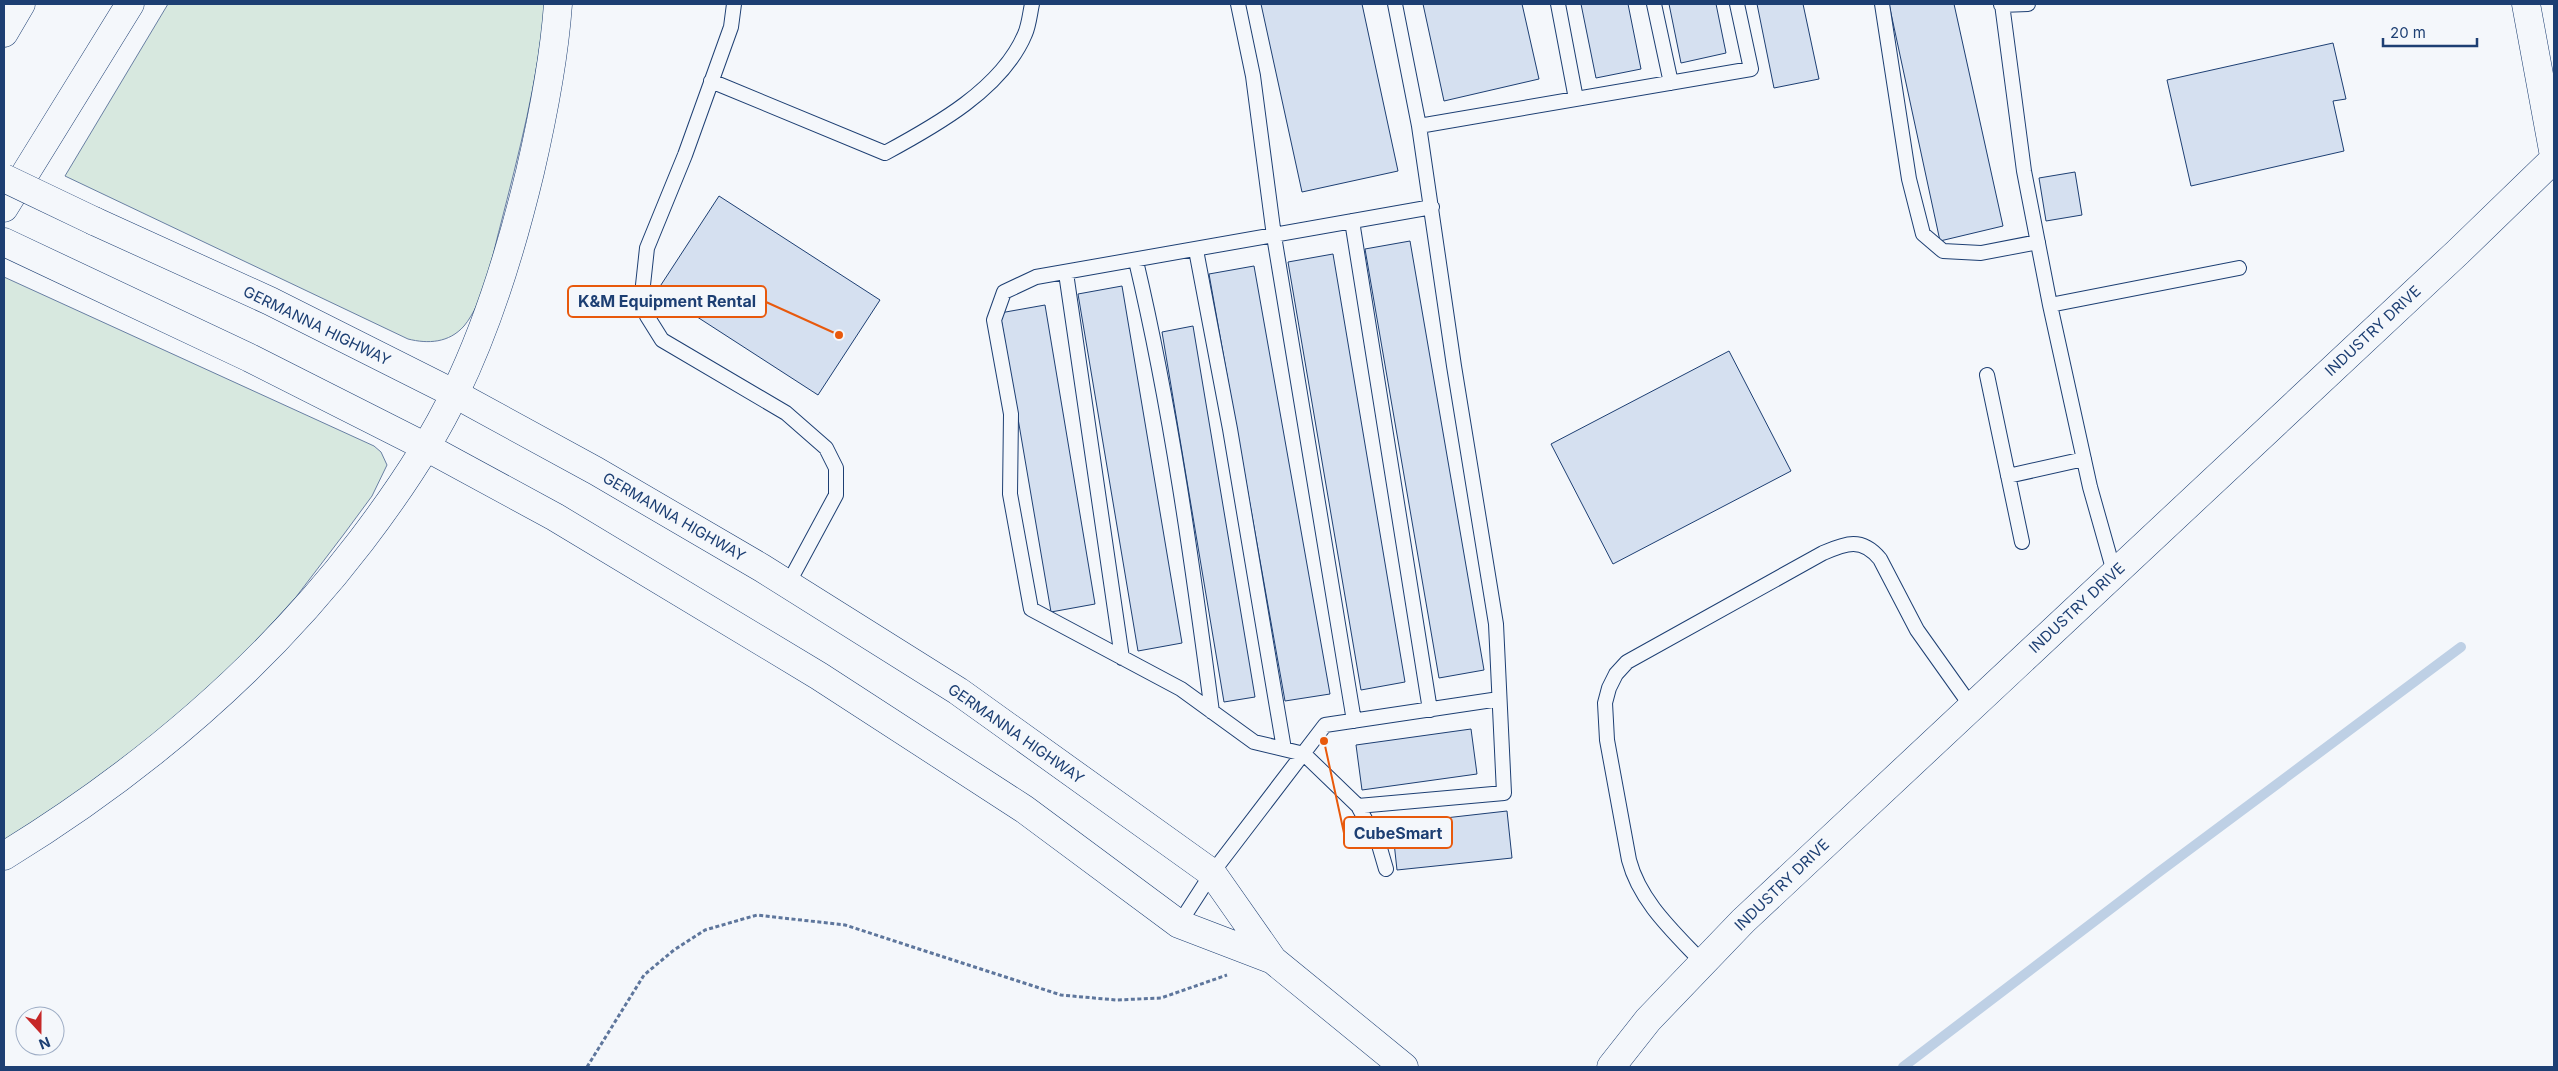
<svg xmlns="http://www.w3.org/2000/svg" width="2558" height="1071" viewBox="0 0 2558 1071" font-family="Inter,sans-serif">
<rect width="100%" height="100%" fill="#f4f7fb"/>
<!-- green -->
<path fill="#d7e8df" stroke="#687fa3" d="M168,4H545C538,80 519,153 500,227C492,257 484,302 464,326C449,343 428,344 408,339L65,176Z
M4,277L374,446L381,452L387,465L372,496L344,534L296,597L246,652L147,743L4,845Z"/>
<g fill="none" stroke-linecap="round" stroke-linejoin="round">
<!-- stream -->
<path stroke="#bed0e5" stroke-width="10" d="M1903,1067L2159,872L2461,647"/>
</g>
<!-- building -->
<path fill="#d5e0f0" stroke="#1d3f73" d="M1261,4H1362L1398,171L1302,192Z
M1423,4H1522L1539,79L1444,101Z
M1581,4H1628L1641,69L1596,78Z
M1669,4H1716L1726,53L1681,63Z
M1757,4H1803L1819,79L1774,88Z
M1889,4H1954L2003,226L1940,241Z
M2333,43L2346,99L2333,101L2344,151L2191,186L2167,80Z
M2075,172L2082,215L2046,221L2039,178Z
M719,196L880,300L818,395L657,291Z
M1410,241L1484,670L1439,678L1365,249Z
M1333,254L1405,682L1361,690L1288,262Z
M1254,266L1330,694L1285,701L1209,274Z
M1122,286L1182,643L1138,651L1078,294Z
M1045,305L1095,604L1051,612L1000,313Z
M1193,326L1255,697L1224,702L1162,332Z
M1729,351L1791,471L1613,564L1551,444Z
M1471,729L1477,774L1362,790L1356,745Z
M1507,811L1512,858L1397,870L1392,824Z"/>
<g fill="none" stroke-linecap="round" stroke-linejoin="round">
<defs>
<path id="service" d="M734,4L731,27L685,155L647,248L643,285L647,316L662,340L786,413L826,448L836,468V495L788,584
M1238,4L1253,76L1274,236L1354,721
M1558,4L1576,99
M1654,4L1671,83
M1882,4L1909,179L1923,234L1943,251L1981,253L2038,242
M2002,4L2024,171L2050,305L2090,487L2114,572
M2001,5L2028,4
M711,81L885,153C935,126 1002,89 1025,34C1029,25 1030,13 1032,4
M1419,126L1751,69L1737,4
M1352,221L1430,710
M1196,250L1230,429L1284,749
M1136,261C1171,409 1192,561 1212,712
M1066,273L1122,658
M2050,305L2239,268
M1987,375L2022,542
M2008,476L2084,459
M1358,806L1504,793L1496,624L1454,366L1419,126L1395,4
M1386,869L1379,845L1358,806L1304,754L1254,742L1181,689L1031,609L1010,494L1011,414L994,320L1004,292L1036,277L1432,207
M1179,924L1212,873L1325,725L1499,699
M1703,963C1674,932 1640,902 1629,860L1607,740L1605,703L1609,688L1616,674L1627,662L1823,553C1846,543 1862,537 1880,559L1917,630L1971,706"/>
<path id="minor" d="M2526,4L2554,156
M1611,1067L1648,1020L1743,921L2458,252L2554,159"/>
<path id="primary" d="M455,394L596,471L762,568L958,691L1212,873L1273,960L1404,1067
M426,447L555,517L819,676L1024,809L1179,924L1273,960"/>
<path id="trunk" d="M94,221L270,301L455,394
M4,242L250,358L426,447"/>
<path id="motorway" d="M4,33L21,4
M4,208L130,4
M4,856C141,772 263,669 361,541C396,495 430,446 455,393C489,323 512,247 530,172C543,116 554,60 558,4"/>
</defs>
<!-- service casing -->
<use href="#service" stroke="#1d3f73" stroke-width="16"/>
<!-- minor casing -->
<use href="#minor" stroke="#1d3f73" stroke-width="29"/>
<!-- primary casing -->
<use href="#primary" stroke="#1d3f73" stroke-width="29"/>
<!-- trunk casing -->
<use href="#trunk" stroke="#1d3f73" stroke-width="29"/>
<!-- motorway casing -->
<use href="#motorway" stroke="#1d3f73" stroke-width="29"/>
<!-- path -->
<path stroke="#5e769c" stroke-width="3" stroke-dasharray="4 2.5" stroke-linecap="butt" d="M587,1067L644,975L674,950L705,930L757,915L845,925L1061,995L1116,1000L1161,998L1227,975"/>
<!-- service -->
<use href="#service" stroke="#f4f7fb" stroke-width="14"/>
<!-- minor -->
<use href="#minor" stroke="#f4f7fb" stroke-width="28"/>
<!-- primary -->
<use href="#primary" stroke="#f4f7fb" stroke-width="28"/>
<!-- trunk -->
<use href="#trunk" stroke="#f4f7fb" stroke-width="28"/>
<!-- motorway -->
<use href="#motorway" stroke="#f4f7fb" stroke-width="28"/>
<defs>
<path id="trunk-bridge" d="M4,178L94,221"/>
</defs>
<!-- trunk-bridge casing -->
<use href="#trunk-bridge" stroke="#1d3f73" stroke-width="29" stroke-linecap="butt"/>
<!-- trunk-bridge -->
<use href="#trunk-bridge" stroke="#f4f7fb" stroke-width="28"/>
</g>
<g text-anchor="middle" stroke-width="4" stroke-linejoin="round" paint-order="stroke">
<!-- street labels -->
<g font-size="15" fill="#1d3f73" stroke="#f4f7fb">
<text transform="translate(317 326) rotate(26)" y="5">GERMANNA HIGHWAY</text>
<text transform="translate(2373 331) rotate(-43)" y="5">INDUSTRY DRIVE</text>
<text transform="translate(674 517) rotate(30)" y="5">GERMANNA HIGHWAY</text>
<text transform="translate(2077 608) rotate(-43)" y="5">INDUSTRY DRIVE</text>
<text transform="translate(1016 734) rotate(35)" y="5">GERMANNA HIGHWAY</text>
<text transform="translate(1782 885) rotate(-44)" y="5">INDUSTRY DRIVE</text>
</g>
</g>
<!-- callouts -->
<path fill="none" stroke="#e8590c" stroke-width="2" d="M839 335L766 302M1324 741L1344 833"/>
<g fill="#e8590c" stroke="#f4f7fb" stroke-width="2">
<circle cx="839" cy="335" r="5"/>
<circle cx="1324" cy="741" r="5"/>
</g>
<g fill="#f4f7fb" stroke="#e8590c" stroke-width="2">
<rect x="568" y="286" width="198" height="31" rx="5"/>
<rect x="1344" y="817" width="108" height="31" rx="5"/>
</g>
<g font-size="16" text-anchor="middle" font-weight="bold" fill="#1d3f73">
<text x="667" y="307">K&amp;M Equipment Rental</text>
<text x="1398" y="839">CubeSmart</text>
</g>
<!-- border -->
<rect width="2558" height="1071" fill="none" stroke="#1d3f73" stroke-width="10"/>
<!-- north arrow -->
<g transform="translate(40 1031) rotate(159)"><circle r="24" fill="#f4f7fb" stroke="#9eadc5"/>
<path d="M0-4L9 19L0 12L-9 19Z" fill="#c62828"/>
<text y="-8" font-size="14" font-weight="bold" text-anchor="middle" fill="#1d3f73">N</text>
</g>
<!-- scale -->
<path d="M2383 38v8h94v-8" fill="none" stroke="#1d3f73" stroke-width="2.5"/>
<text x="2390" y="38" font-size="15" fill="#1d3f73" stroke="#f4f7fb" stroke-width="4" paint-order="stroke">20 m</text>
</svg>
